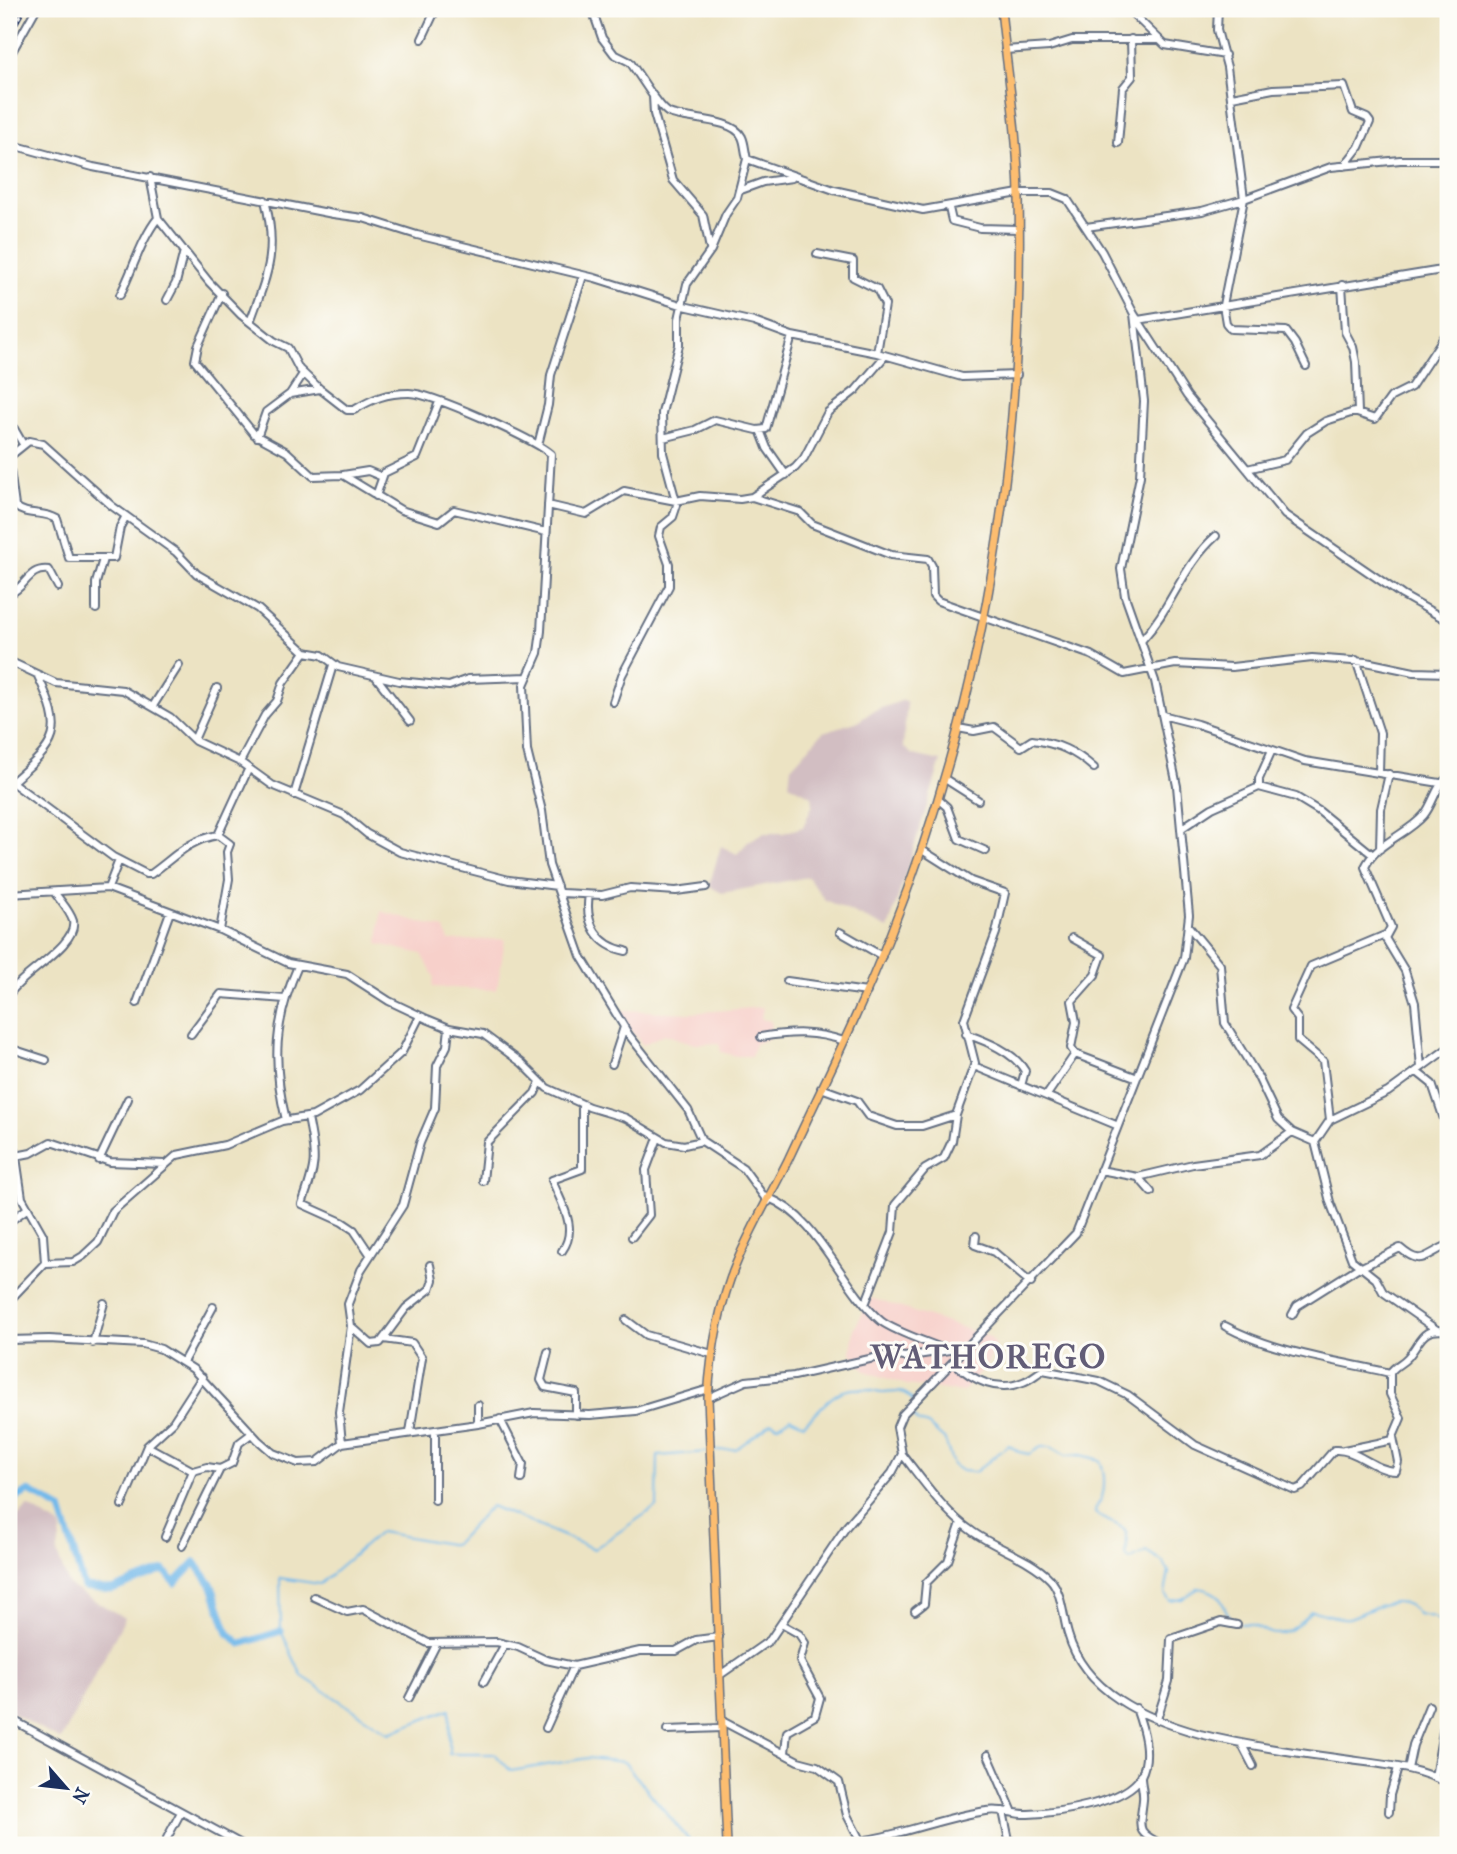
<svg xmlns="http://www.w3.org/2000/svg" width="1457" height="1854" viewBox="0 0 1457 1854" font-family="'IM FELL French Canon',serif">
<rect width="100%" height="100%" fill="#fdfcf7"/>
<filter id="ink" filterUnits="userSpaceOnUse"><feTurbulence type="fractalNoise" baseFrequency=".0143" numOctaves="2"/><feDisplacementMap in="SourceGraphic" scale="14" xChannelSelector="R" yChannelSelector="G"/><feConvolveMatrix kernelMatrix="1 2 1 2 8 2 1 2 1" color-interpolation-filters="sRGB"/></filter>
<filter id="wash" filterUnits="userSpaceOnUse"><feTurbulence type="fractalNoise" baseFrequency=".00686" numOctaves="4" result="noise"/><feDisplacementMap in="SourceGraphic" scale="28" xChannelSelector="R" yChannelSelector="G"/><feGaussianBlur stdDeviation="1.57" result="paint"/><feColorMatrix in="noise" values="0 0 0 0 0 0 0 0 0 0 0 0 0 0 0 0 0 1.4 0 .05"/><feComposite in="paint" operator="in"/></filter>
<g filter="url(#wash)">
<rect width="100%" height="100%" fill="#ece3c3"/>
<!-- built -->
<path fill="#f7d0ca" d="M381,911L445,929L449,941L505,939L497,990L432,987L434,977L422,954L378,944Z
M763,1007L761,1019L771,1021L769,1038L755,1044L751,1056H736L721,1052L719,1043L695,1044L664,1034L643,1045L623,1021L620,1010L691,1013Z
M871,1298L990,1337L996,1345L986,1366L963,1392L907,1385L865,1371L851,1353L854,1329Z"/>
<!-- industrial -->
<path fill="#d2bec2" d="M904,700L907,703L903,747L913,755L941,761L888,929L825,900L808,877L722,893L709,886L721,846L737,854L748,842L764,833H783L803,827L813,804L812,796L789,784L791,767L823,732L859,721L873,711Z
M28,1506L62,1527L57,1554L69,1586L125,1618L61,1740L9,1711V1526Z"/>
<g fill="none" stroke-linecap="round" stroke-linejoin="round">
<!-- stream -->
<path stroke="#73b9ea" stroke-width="2" d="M916,1406L913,1415L918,1422L928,1425L945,1440L953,1465L962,1471L975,1472L1009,1445L1019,1452L1029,1454L1041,1447H1051L1066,1456L1081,1455L1100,1460C1104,1471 1106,1484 1102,1497C1100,1504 1095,1505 1095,1513C1114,1529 1134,1519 1125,1555L1130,1560L1146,1551L1163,1562L1169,1572L1165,1594L1170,1601L1182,1599L1199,1588C1226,1593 1219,1604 1233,1621
M713,1451L736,1449L772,1423L778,1426L790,1418L804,1424C825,1407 831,1387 863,1389C870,1389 877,1394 884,1393C897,1392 905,1389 913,1401
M1240,1624C1254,1623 1256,1627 1267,1632C1284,1640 1301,1623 1311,1611C1322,1612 1340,1620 1349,1618C1372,1611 1400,1588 1418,1614L1433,1617L1448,1627
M693,1845L624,1762L588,1758L511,1771L495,1754H449L450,1709L389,1733L302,1676L281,1631L280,1578L320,1584L380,1532L454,1545L491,1506L594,1549L657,1506L658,1456L707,1452"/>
<!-- river -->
<path stroke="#73b9ea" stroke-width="7" d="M9,1502L29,1491L61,1509L84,1587L112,1590L164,1570L175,1583L195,1562L212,1586L228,1633L241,1644L281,1631"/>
</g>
</g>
<g filter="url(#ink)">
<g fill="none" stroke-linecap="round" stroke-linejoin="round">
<defs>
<path id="minor" d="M592,9L602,38L614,54L630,62L653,96L654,114L673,180L703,215L710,249
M1128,9L1165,45L1225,55
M1218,9L1217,30L1227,67L1244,199L1223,305L1226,323L1231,329L1286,331L1295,343L1306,366
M801,10L807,9
M422,39L436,9
M1005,50L1049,47L1072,40H1159
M9,57L36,9
M654,97C659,103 663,110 669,113C684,120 734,118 742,137C745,143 745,152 747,159
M1232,97L1273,89L1344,86L1353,112L1367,118L1370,122L1359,147L1344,166
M1118,143L1123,88L1132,77L1131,39
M9,144L93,167L333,214L363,218L417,235L595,278L684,306L754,322L792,336L877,353L962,377L1017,375
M150,177L158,218L209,282L241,315L274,341L288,348L299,369L320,389L347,410H354C372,399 386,393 409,393C431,393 534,439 551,454L541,631L538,653L524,685L527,751L542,811L549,865L581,956L629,1035L688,1110L702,1141L743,1168L768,1202
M741,190L763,182L792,178
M949,208L952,221L980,228L1019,229
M1086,227L1202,211L1244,199L1331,167L1400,160H1448
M817,254L853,261V277L877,289L885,305L877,353
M1342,285L1345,332L1353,347L1356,362L1358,412
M222,293L198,346L195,361L254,434L287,452L313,476L343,475L401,510L439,522L454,510L546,532
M120,295C133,270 141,239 158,218
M167,300L176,283L184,251
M1138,320L1448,269
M250,322C268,273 278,252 265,200
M290,394L320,389
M9,420L23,444
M760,430L767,448L786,475
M257,437L266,412L290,394L303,374
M663,438L695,430L715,420L757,430L766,429L792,336
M538,445L548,405L551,375L583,276
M9,457L29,441L43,444L112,506L176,552L197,574L258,609L305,652L322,655L338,667L399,681L449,686L468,679L526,677
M9,462L15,506C27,517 43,510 57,519L69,558H114L120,527L126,516
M1247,469L1285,460L1307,433L1326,421L1354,412L1375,419L1391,397L1411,387L1448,331
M343,475L368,471L380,476
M376,496L384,473L417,457L439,402
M752,497L800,512L812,524L891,555L928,559L932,566L933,596L938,601L1091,655L1124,674L1175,664L1232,667L1312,658L1366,662L1414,672L1448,673
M548,505L586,514L624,491L676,501L700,496L740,499L752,497L795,468L804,458L828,412L856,390L885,356
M9,594C26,588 28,567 49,570L58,587
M96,609V583L103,559
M1142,640C1173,606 1182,566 1216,536
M1356,660L1380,733L1379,773
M9,661L56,683L123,690L170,717L195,741L240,762L272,785L344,815L367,834L400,852L509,880L557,886
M376,677L410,721
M613,702L622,675L669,586V564L659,536L661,527L673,517L677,505L663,453L662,413L679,345V319L687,284L711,250L726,214L737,198L747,159L834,190L923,210L1019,193H1052L1067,199L1102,252L1134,314L1187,396L1285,515L1402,595L1448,621
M153,706L179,665
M1162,715L1197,724L1305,761L1440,783
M958,728L974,731L994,727L1021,747L1032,740C1057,743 1075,751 1094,768
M194,740L217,688
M240,762L265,715L277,701L283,683L305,652
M945,779L978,800
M9,780L113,857L146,874H151C175,857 188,840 218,835L230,844L227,852L229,879L220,930
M12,782C58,742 65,734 38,676
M1259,787V779L1272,750
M294,795L333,665
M939,800L947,807L959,839L986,851
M1182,828L1212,808L1259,787L1296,797L1319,811L1373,855
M218,835L248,770
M1380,849L1381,809L1389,774
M108,888L119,860
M561,893L602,895L630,888L676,891L706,887
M9,894L108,888L220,930L288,963L347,974L389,1001L427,1019L449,1028L483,1034L522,1063L547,1088L589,1107L626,1118L666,1142L684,1145L702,1141
M589,895C584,923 598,946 626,951
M1189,927L1220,965L1225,1023L1258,1077L1278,1119L1292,1132L1315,1142
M840,932L882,956
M1072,938L1102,955L1095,975L1072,1001L1076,1022L1071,1048L1075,1054L1135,1077
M787,981L867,992
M9,995C20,974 78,946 73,921C70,911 61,902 55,893
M137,1003L170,912
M191,1034L221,994L285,999
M966,1034C986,1041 1014,1052 1025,1071L1021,1086
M761,1037C791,1032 815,1031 844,1041
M9,1048L46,1060
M612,1064L624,1027
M974,1066L1116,1125
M1421,1067L1415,1003L1405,971L1385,938L1391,927L1365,867C1377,842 1407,835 1424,815C1434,803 1435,786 1448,778
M1417,1072L1432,1084L1448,1131
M821,1088L857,1101L868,1116L897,1126H922L956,1115
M1047,1095L1075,1054
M308,1118C317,1160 316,1165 302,1204L342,1222L354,1230L370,1254
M286,1120C272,1063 274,1020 298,966
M1330,1120L1323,1061L1298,1040V1019L1291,1010L1311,966L1385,935
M9,1136L15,1150L22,1198L43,1235L45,1263
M16,1156L31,1153L51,1142L110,1162L165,1164
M99,1160L128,1099
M1100,1170L1138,1177L1151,1192
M1138,1177L1193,1164L1260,1155L1292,1132
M483,1181L487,1142L535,1093L540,1082
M769,1198C819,1218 841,1287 881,1321C893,1331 930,1343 946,1350
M9,1222L28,1208
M976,1236L975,1245L994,1252L1031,1283
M632,1237L649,1215L646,1170L658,1138
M562,1251C579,1228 561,1203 552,1180L582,1169V1104
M1360,1268L1400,1248C1422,1267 1423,1256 1448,1245
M9,1301L45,1263L73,1262L83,1256L98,1242L113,1211L177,1155L225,1145L282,1121L313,1116L360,1090L402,1052L420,1016
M866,1302L893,1232L895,1205L925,1169L944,1158L952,1141L956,1115L975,1063L964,1020L996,933L1005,893L971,881L922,850
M1292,1315L1297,1306L1359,1267
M626,1320L646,1335L712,1354
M351,1326L371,1344L380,1343L406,1308L430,1289L433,1280L430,1265
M1225,1326C1275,1353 1336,1360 1390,1373
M1437,1330L1383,1292L1376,1279L1352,1260L1330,1202L1315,1142L1330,1120L1388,1092L1448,1048
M384,1339L412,1343L422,1358L410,1432
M9,1340L49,1339L143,1344L161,1349L193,1369L258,1440L273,1453L298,1463L317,1462L342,1443L478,1424L534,1413L590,1415L636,1411L709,1389
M93,1343L104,1303
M548,1352L541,1380L545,1387L576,1393V1415
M183,1362L213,1307
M955,1363C972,1380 998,1393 1023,1382C1030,1380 1036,1374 1043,1370L1099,1381L1128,1395L1195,1445L1295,1490L1302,1487L1334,1450C1356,1448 1374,1471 1396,1471L1398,1462L1393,1437L1401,1418L1390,1394V1373C1395,1365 1402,1364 1408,1357C1422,1341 1420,1327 1448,1331
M708,1398L746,1381L794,1376L874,1358L894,1355L904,1357L963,1348
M500,1419L523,1464L521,1479
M478,1424V1405
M342,1443L339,1412L351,1326L348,1304L361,1270L403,1205L420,1143L435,1108L437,1066L447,1046L449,1028
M147,1446L193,1471L207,1467L220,1469
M1344,1450L1393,1440
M902,1454C924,1482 944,1512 973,1532C997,1549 1030,1558 1050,1579C1062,1591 1063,1618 1068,1634C1084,1692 1146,1719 1200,1734C1244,1745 1290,1752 1336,1758C1373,1764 1415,1765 1448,1784
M435,1500V1430
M122,1505L147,1446L173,1422L202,1377
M165,1537L193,1471
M182,1546L220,1469L232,1463L239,1443L251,1434
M314,1597L347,1612L363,1609L428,1643L497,1642L518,1647L546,1660L574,1666L640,1651H676L696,1640L719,1637
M915,1611L924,1604L926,1583L948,1561L961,1523
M783,1625L799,1634L805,1643L800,1661L820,1698L815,1716L787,1732L785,1753
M720,1675L770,1640L846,1527L892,1473L902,1454L897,1427L902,1415L1076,1233L1184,958L1189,915L1177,786L1155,681L1125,596L1121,569L1140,476L1144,401L1134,314
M484,1682L505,1644
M409,1698L436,1645
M9,1718L243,1845
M1157,1719L1169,1681L1171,1639L1221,1622L1237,1625
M722,1721L798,1761L817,1766L839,1782L847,1815L861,1842
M546,1728L574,1666
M667,1730L722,1728
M1241,1743L1253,1766
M988,1755L1012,1810
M1408,1769L1413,1745L1429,1706
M1141,1777C1141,1785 1144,1791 1143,1800C1140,1829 1134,1831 1163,1845
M1435,1777L1446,1714
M1003,1811L1010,1845
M1389,1812L1390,1795L1398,1768
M167,1838L181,1812
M857,1845L866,1840C907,1833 945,1817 986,1811C1002,1808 1015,1815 1028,1814C1057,1813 1127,1803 1141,1776C1152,1755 1143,1728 1136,1708"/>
<path id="major" d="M727,1845L708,1398C711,1352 718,1307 736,1264C751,1228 771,1194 788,1160C823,1085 860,1012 890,935C984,700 1024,450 1019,197C1018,134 1007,71 1001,9"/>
</defs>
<!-- minor casing -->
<use href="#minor" stroke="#646e81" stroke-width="10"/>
<!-- major casing -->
<use href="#major" stroke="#646e81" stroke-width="10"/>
<!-- minor -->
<use href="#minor" stroke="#fff" stroke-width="6"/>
<!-- major -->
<use href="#major" stroke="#fcbd6f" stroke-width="7"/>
<defs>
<path id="rail" d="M9,36L24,9"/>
</defs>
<!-- rail casing -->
<use href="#rail" stroke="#1b2f5e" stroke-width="4.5"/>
<!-- rail -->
<use href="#rail" stroke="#fdfcf7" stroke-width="2" stroke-dasharray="5" stroke-linecap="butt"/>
</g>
</g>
<g text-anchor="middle" stroke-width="6" stroke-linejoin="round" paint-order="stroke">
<!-- district labels -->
<g font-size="33" font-weight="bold" letter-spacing="2" fill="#625d77" stroke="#fdfcf7">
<text x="989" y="1368">WATHOREGO</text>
</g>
</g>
<!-- margin -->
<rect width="1457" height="1854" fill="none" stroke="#fdfcf7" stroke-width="35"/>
<!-- north arrow -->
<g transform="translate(66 1788) rotate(118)" stroke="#fdfcf7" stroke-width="5" paint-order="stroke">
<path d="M0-5L12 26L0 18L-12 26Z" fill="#1b2f5e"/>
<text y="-10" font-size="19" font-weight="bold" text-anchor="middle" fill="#1b2f5e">N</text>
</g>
</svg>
